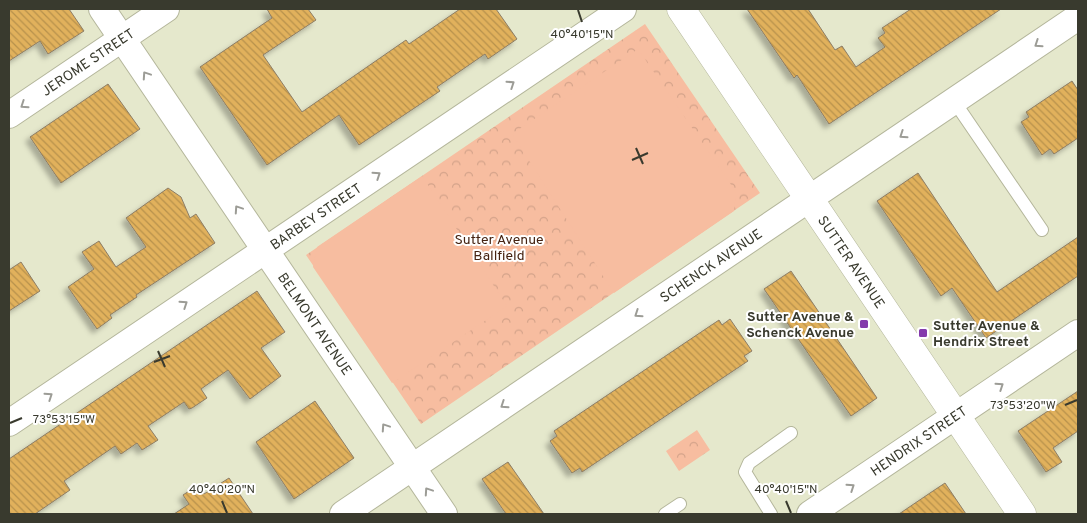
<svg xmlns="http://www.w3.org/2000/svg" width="1087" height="523" viewBox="0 0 1087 523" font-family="Overpass,sans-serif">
<defs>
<pattern id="park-crowns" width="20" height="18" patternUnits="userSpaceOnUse" patternTransform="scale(1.25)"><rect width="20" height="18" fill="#f7bda0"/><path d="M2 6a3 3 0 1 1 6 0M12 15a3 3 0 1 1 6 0" fill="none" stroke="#d4a38a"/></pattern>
<pattern id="building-back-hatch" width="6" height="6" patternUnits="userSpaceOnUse" patternTransform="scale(1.25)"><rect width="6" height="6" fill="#e1b15c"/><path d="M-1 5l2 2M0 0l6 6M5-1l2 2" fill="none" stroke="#b7914c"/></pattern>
<filter id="shadow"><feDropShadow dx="-4.5" dy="4.5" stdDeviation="2.5" flood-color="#0004"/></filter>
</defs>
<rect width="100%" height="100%" fill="#e5e8cc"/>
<!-- park -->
<path fill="url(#park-crowns)" d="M645,24L760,193L421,424L306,255Z
M697,430L710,450L679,471L666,451Z"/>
<!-- garden -->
<path fill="#f7bda0" d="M638,49L736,192L734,211L614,293L512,134Z
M422,176L507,306L392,383L313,267L317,247Z"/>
<!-- building -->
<path fill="url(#building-back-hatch)" stroke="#8c7d66" filter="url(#shadow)" d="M9,9H69L84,31L48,54L40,41L9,61Z
M267,9H308L316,20L263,55L302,112L406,40L409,44L460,9H496L517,39L488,59L485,54L437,87L440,91L359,145L339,115L267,165L200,67L272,18Z
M747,9H808L835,50L842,46L856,67L885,47L878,38L885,33L882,28L911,9H1001L829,124L797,75L794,78Z
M1072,81L1078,90V138L1054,154L1050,149L1042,155L1021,122L1029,117L1026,112Z
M108,84L140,129L61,183L30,137Z
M918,173L997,292L1078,237V276L986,338L952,288L941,296L877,201Z
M168,188L181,197L190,218L196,214L215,243L136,295L137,297L110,315L112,318L97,329L68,287L94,269L82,252L99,241L116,267L146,247L126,218Z
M21,262L40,291L9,311V270Z
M791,271L877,398L851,416L764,289Z
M257,291L285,332L261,348L281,376L250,399L228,370L201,389L207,398L192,408L189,409L184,402L148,426L158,440L142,450L137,443L121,454L115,446L64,481L70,490L35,514H9V459Z
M730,319L752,351L744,356L748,361L582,472L580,468L572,473L550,441L557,436L554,431L719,320L722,325Z
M1078,391V431L1053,448L1062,462L1046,472L1018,431Z
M315,401L354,458L294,499L256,442Z
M508,462L544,514H506L482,479Z
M229,478L253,514H174L189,504L183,495L198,485L204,494Z
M945,483L966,514H899L930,493Z"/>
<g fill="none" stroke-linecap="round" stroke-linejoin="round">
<defs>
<path id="lane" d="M954,101L1042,230
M665,514L680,504
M771,514L745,472L749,463L791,433"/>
<g id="street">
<path id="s1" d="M102,9L444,514"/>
<path id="s2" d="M9,115L166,9"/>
<path id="s3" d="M9,423L623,9"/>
<path id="s4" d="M343,514L1078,17"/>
<path id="s5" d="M810,514L1078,333"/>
</g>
<g id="secondary">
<path id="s6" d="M681,9L1022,514"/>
</g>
</defs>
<!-- lane casing -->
<use href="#lane" stroke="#b4b69b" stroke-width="14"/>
<!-- street casing -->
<use href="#street" stroke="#b4b69b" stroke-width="28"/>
<!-- secondary casing -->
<use href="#secondary" stroke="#b4b69b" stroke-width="29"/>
<!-- lane -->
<use href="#lane" stroke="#fff" stroke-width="12"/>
<!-- street -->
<use href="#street" stroke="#fff" stroke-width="26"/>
<!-- secondary -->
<use href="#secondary" stroke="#fff" stroke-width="28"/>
</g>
<!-- one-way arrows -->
<defs><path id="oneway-chevron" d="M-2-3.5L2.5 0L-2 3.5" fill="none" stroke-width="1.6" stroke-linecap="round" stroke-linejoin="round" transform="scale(1.25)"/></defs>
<g stroke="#9c9c96">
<use href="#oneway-chevron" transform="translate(1038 44) rotate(146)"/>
<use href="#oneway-chevron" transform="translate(146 75) rotate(-124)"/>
<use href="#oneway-chevron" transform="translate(511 84) rotate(-34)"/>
<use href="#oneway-chevron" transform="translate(24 105) rotate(146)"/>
<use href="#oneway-chevron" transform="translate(903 135) rotate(146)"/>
<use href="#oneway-chevron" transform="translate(377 175) rotate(-34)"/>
<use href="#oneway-chevron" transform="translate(238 209) rotate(-124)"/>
<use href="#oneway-chevron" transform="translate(184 304) rotate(-34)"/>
<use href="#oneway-chevron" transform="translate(638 314) rotate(146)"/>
<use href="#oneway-chevron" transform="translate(1000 386) rotate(-34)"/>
<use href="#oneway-chevron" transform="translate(49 396) rotate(-34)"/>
<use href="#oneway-chevron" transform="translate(504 405) rotate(146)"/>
<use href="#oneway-chevron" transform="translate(385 427) rotate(-124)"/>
<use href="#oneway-chevron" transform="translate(851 487) rotate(-34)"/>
<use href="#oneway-chevron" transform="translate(428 491) rotate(-124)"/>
</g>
<!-- ticks -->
<path fill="none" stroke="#393a2e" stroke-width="2" d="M578,10L582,22M636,148L643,164M632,160L648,153M158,351L165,367M154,362L170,356M1065,405L1077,400M10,423L22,418M222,501L227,513M786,501L791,513"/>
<!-- markers -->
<g fill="#843aac" stroke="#fff" stroke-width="2">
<rect x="859" y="319" width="10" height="10" rx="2.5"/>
<rect x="918" y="328" width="10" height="10" rx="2.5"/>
</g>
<g text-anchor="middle" stroke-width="4" stroke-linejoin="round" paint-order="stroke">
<!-- street labels -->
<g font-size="14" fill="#393a2e" stroke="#fff">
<text dy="5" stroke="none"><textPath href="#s2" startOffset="95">JEROME STREET</textPath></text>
<text dy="5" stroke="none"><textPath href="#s3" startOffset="370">BARBEY STREET</textPath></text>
<text dy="5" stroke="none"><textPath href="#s6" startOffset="305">SUTTER AVENUE</textPath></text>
<text dy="5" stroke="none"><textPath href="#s4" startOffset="444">SCHENCK AVENUE</textPath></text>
<text dy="5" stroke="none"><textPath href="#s1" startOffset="380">BELMONT AVENUE</textPath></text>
<text dy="5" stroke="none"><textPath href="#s5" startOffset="131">HENDRIX STREET</textPath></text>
</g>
<!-- park labels -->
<g font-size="14" fill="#452311" stroke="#fff">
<text x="499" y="244">Sutter Avenue<tspan x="499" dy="16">Ballfield</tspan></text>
</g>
<!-- poi labels -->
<g font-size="14" font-weight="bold" fill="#393a2e" stroke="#fff" text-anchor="end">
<text x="854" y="321">Sutter Avenue &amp;<tspan x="854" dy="16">Schenck Avenue</tspan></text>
<text x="933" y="330" text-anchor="start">Sutter Avenue &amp;<tspan x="933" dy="16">Hendrix Street</tspan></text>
</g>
</g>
<g font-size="12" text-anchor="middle" fill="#393a2e" stroke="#fff" stroke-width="4" stroke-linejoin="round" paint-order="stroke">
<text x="582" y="38">40°40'15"N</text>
<text x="1023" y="409">73°53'20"W</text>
<text x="64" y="423">73°53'15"W</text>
<text x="222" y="493">40°40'20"N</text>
<text x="786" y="493">40°40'15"N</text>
</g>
<!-- border -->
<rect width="1087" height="523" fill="none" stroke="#393a2e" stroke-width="20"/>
</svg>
